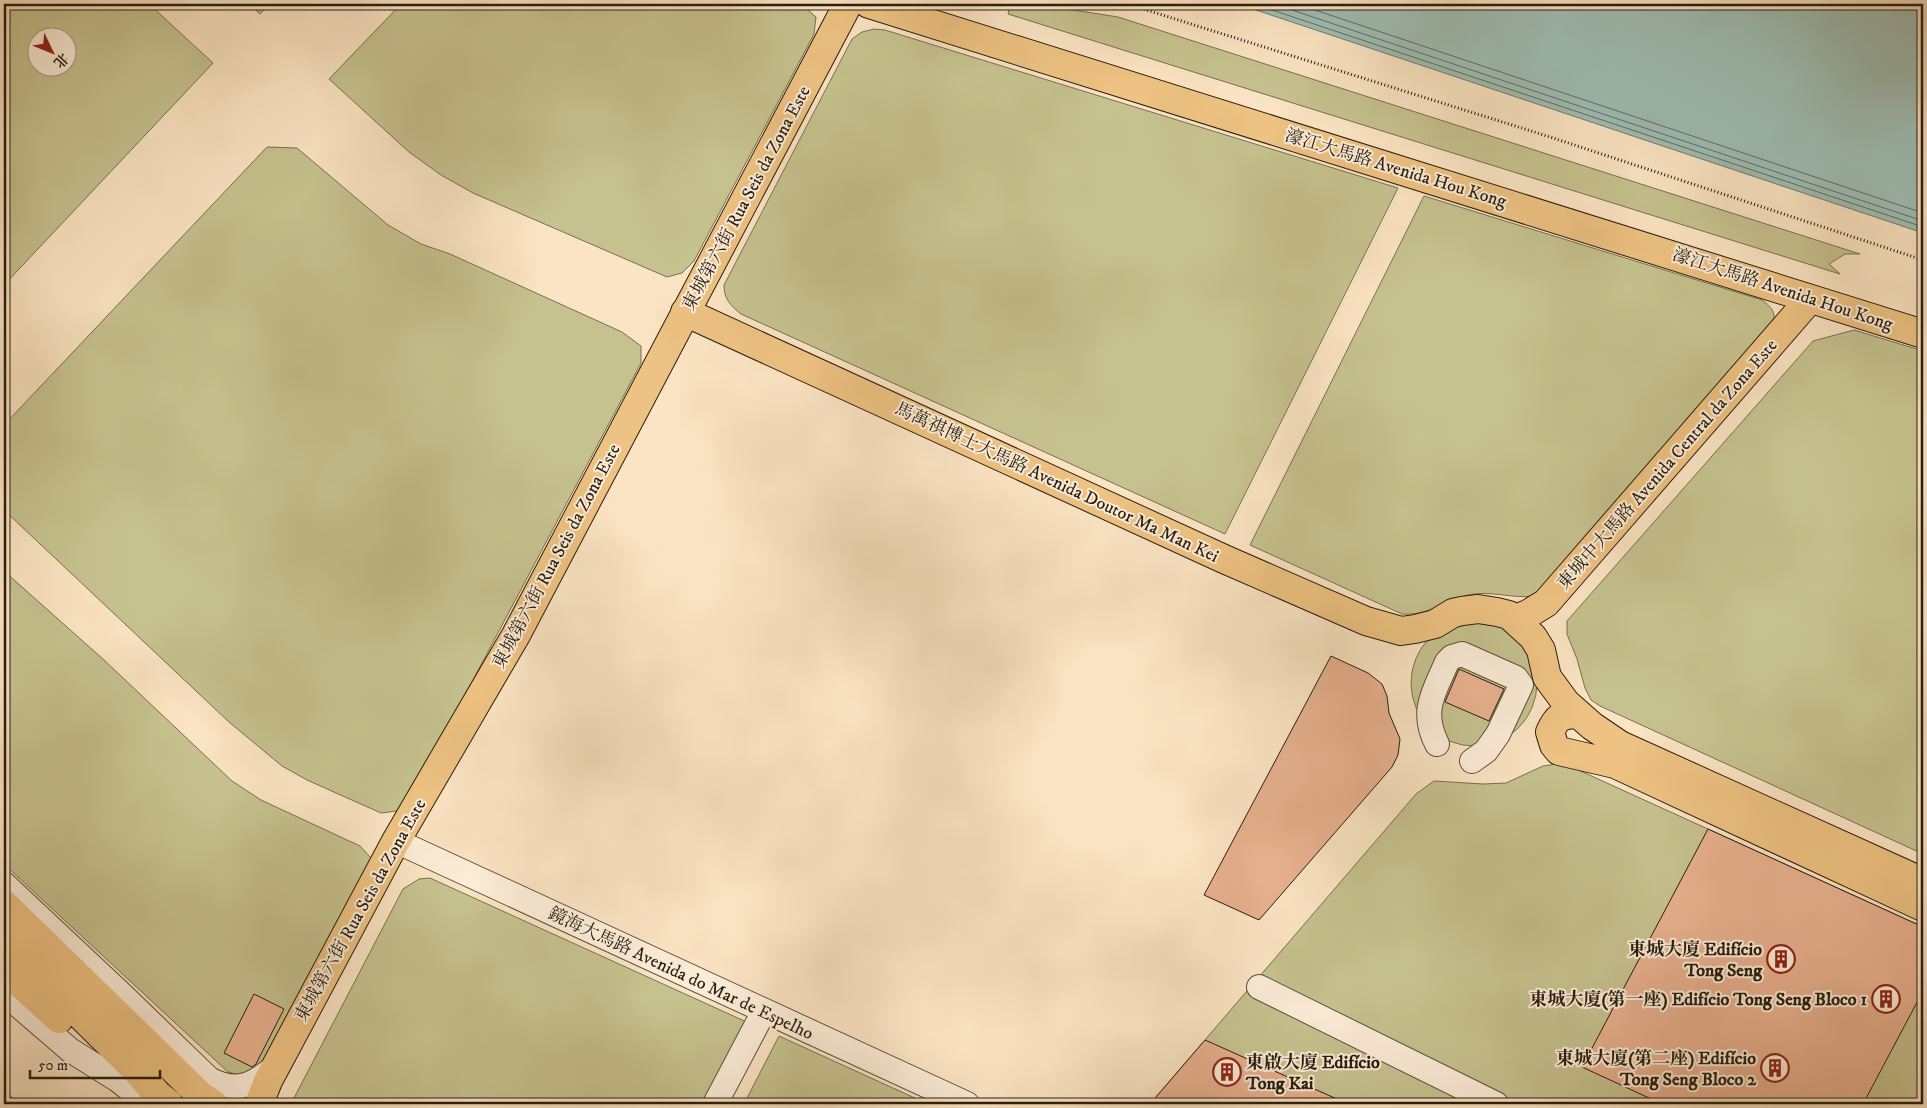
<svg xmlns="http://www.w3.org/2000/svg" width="1927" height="1108" viewBox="0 0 1927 1108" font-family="'IM FELL DW Pica','Noto Serif SC',serif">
<rect width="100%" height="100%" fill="#fbe4c3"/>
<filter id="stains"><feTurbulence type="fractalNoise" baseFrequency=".004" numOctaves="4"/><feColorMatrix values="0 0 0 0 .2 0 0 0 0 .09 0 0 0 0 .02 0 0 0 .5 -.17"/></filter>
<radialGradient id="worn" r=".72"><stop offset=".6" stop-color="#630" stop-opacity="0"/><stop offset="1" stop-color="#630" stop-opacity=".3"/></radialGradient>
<!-- green -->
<path fill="#c6c28f" stroke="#777050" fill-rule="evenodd" d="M4,4H149L213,63L4,285ZM38,38H68V68H38Z
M249,4H269L260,14Z
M401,4H801L816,17L814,34L694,261L682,273L667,277L473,193L441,175L409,152L329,79Z
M1010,4H1035L1118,17L1860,254H1845L1829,264L1840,274L1008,14Z
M874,29L885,30L1398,188L1225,534L741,314C730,305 724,299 724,285L852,39L862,32Z
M267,147L297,148L388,225L421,244L450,254L622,332L641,346V363L411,797L397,811L381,813L307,780L282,766L229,722L4,510V425Z
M1424,196L1762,300C1773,308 1777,314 1772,328L1534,596C1512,599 1491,590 1468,595C1443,601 1429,616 1402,614L1250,545Z
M1854,330L1923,351V854L1600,706L1591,700L1585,688L1577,659L1567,634V621L1813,341Z
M4,571L104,660L232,781L261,800L360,846L371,858V871L272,1059L242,1076L228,1072L4,864Z
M1411 683a63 63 0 1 1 126 0a63 63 0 1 1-126 0Z
M1563,763L1923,927V1104H1150L1416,794L1434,781L1483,784L1506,783L1543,766Z
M430,878L751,1024L710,1104H293V1100L403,889L419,879Z
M779,1036L928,1104H744Z"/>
<!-- water -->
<path fill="#9fbeb5" stroke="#6f7e73" d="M1238,4H1923V233Z
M4,1090L19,1104H4Z"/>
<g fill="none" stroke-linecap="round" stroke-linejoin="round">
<!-- shore -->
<path stroke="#646e62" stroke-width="1" d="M1254,4L1923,227
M1274,4L1923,221
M1297,4L1923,213"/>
</g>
<!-- building -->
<path fill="#e8b18f" stroke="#281e10" d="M1331,656L1368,673L1382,684L1387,696L1389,713L1400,739L1398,755L1392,767L1259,920L1204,895Z
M1459,669L1504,689L1489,721L1445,702Z
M1708,829L1923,927V991L1863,1104H1662L1582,1067Z
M254,994L284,1009L256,1064L252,1067L224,1053Z
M1205,1040L1348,1104H1150Z"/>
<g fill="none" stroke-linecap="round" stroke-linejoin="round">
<defs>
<path id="minor" d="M1437,744C1420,711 1434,692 1447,662L1452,657L1462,654L1516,678L1521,685L1498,734L1486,751L1472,761
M396,841L967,1104
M4,884L120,993L209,1079C237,1094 253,1085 276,1066
M1259,987L1496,1104
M4,993L70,1050L118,1080L148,1104
M715,1104L764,1011"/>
<path id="major" d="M869,4L1923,334
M685,312L1224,559L1366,621L1401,631L1415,629L1435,624L1453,613L1462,611L1478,609L1497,612L1509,615L1533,637L1541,650L1547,677L1566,703L1592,726L1620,745L1923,882
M1515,619L1528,614L1546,603L1810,299
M1577,714C1560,715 1557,717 1550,732L1554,745L1559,751L1615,764L1923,907
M4,904L200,1095L213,1104
M4,940L138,1072L157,1094L169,1104
M4,969L59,1019
M259,1104L268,1081L396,841L516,635L848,4"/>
</defs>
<!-- minor casing -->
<use href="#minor" stroke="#5d503d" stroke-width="26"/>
<!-- major casing -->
<use href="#major" stroke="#281e10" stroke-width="30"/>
<!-- path -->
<path stroke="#281e10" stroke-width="3" stroke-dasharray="1 2.5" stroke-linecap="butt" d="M1131,4L1137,7L1547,136L1923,260"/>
<!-- minor -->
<use href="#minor" stroke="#fcedd8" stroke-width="24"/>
<!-- major -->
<use href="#major" stroke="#eec282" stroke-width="28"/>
</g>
<!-- icons -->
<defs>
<symbol id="building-ring" viewBox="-11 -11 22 22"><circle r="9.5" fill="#fcedd8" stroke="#8f2418" stroke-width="1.5"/><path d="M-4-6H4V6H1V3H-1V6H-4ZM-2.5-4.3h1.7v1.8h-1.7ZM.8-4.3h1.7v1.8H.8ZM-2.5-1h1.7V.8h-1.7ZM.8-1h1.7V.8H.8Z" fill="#8f2418"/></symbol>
</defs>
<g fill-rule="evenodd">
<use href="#building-ring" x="1765" y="943" width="32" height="32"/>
<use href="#building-ring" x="1870" y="983" width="32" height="32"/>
<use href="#building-ring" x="1759" y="1052" width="32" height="32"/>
<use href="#building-ring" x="1211" y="1056" width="32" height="32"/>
</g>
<g text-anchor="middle" stroke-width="4" stroke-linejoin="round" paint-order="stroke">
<!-- street labels -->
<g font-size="18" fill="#281e10" stroke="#fcedd8">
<text transform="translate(1396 168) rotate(17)" y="6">濠江大馬路 Avenida Hou Kong</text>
<text transform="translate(746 198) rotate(-62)" y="6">東城第六街 Rua Seis da Zona Este</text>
<text transform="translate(1783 289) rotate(18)" y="6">濠江大馬路 Avenida Hou Kong</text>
<text transform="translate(1667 464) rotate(-49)" y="6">東城中大馬路 Avenida Central da Zona Este</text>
<text transform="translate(1057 482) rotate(25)" y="6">馬萬祺博士大馬路 Avenida Doutor Ma Man Kei</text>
<text transform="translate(556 556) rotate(-62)" y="6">東城第六街 Rua Seis da Zona Este</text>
<text transform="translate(360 910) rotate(-61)" y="6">東城第六街 Rua Seis da Zona Este</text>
<text transform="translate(681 973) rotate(25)" y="6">鏡海大馬路 Avenida do Mar de Espelho</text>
</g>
<!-- poi labels -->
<g font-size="18" font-weight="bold" fill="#281e10" stroke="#fcedd8" text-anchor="end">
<text x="1762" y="955">東城大廈 Edifício<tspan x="1762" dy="21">Tong Seng</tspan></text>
<text x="1867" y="1005">東城大廈(第一座) Edifício Tong Seng Bloco 1</text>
<text x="1756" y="1064">東城大廈(第二座) Edifício<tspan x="1756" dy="21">Tong Seng Bloco 2</tspan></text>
<text x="1246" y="1068" text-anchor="start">東啟大廈 Edifício<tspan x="1246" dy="21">Tong Kai</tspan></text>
</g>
</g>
<!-- margin -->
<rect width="1927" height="1108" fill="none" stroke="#fbe4c3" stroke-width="20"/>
<rect x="5" y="5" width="1917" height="1098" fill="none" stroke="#281e10" stroke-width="2.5"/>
<rect x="10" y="10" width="1907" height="1088" fill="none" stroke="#281e10"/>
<!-- north arrow -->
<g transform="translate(52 52) rotate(133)"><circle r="24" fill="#fcedd8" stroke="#a79a88"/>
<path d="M0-4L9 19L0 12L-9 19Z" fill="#8f2418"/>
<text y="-8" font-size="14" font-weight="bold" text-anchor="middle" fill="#281e10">北</text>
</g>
<!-- scale -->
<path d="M30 1070v8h130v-8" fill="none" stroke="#281e10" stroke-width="2.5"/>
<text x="38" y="1070" font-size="15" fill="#281e10" stroke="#fcedd8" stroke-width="4" paint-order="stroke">50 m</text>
<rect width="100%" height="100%" filter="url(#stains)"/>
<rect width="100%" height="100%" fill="url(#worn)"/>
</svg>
